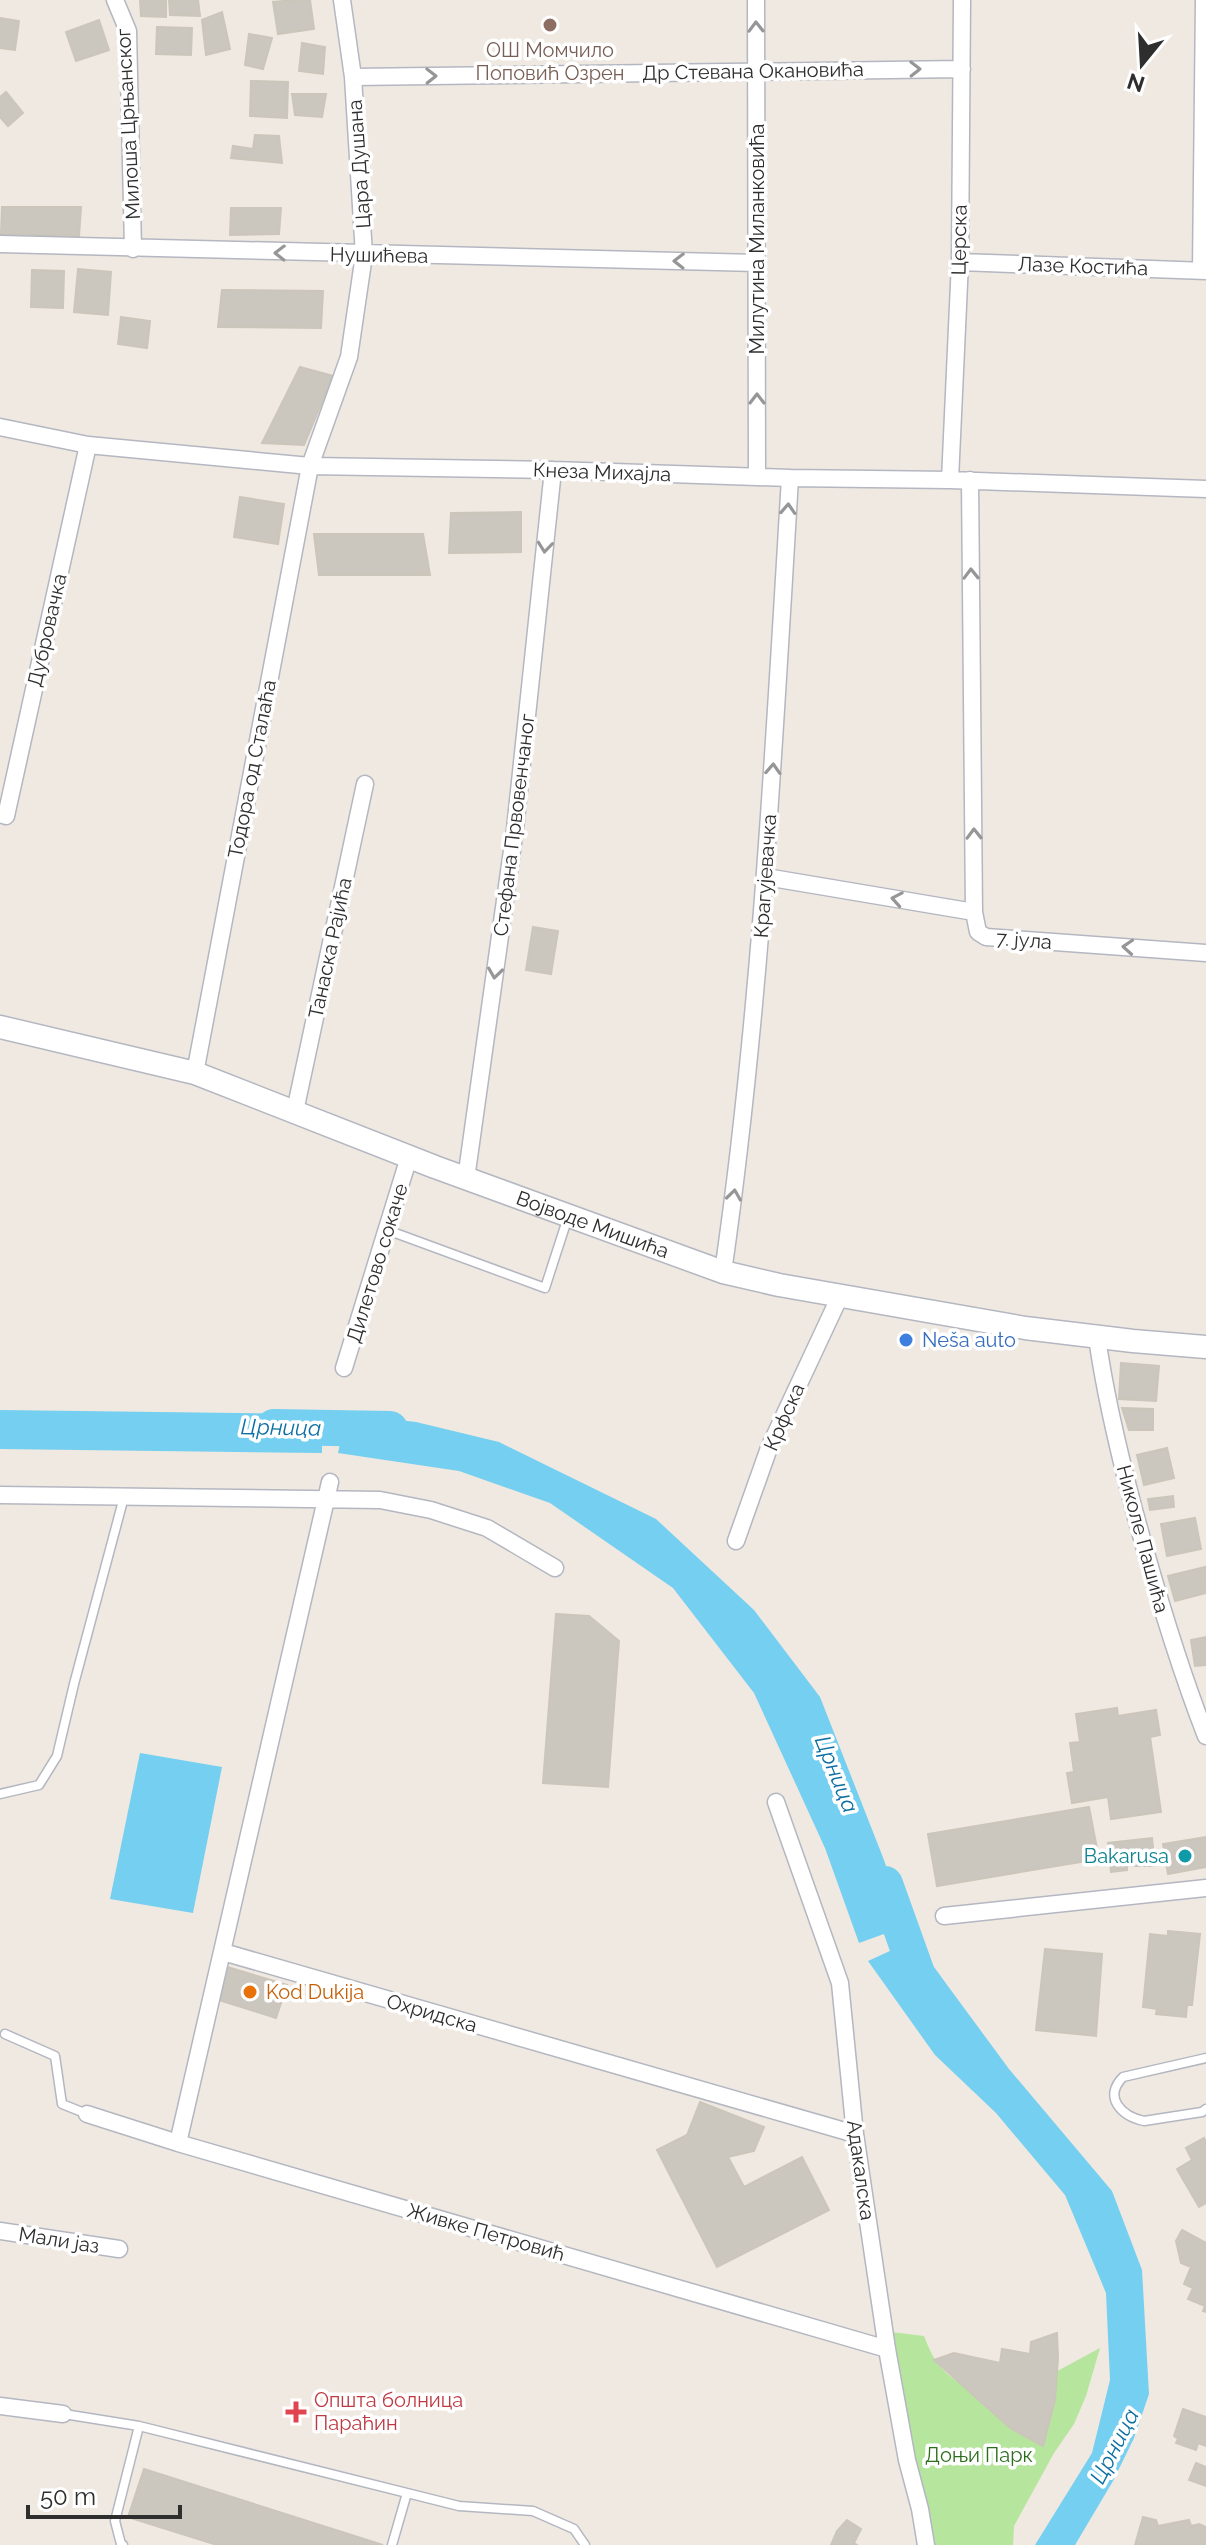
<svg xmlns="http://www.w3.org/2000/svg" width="1206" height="2545" viewBox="0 0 1206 2545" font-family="Raleway,sans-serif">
<rect width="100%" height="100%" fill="#efe9e1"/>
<!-- green -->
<path fill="#b6e59e" d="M891,2332L924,2336C934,2361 939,2369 961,2384L982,2379L1009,2397L1100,2348L1086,2396L1074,2424L1054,2453L1014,2526L1013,2545H934L902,2402Z"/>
<!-- water -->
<path fill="#75cff0" d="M0,1410L322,1414V1453L0,1449Z
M346,1414L416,1422L499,1442L656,1519L754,1610L820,1697L884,1860L906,1926L859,1943L825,1848L754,1693L673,1588L550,1503L459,1471L338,1453Z
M140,1753L222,1767L193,1913L110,1899Z
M914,1940L1009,2069L1112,2191L1142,2270L1149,2394L1134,2438L1113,2481L1075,2545H1035L1092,2453L1110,2380L1106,2293L1065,2195L996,2113L935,2055L868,1961Z"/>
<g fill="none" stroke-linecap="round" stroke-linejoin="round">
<!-- river -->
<path stroke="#75cff0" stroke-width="36" d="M274,1427L390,1429
M885,1884L918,1976L927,1988"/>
</g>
<!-- building -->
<path fill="#cbc7bf" stroke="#cbc5ba" stroke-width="2" d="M140,0H166V17L141,16Z
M169,0H198L200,16L170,15Z
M295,0H310L314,29L278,34L273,2Z
M222,12L230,49L206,55L202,20Z
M0,18L19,21L15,50L0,48Z
M99,20L109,50L76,61L66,32Z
M157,27L192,28L191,55L156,54Z
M249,34L272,38L263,69L245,65Z
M302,43L325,47L323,74L299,71Z
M251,81L288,82L287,118L250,116Z
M6,92L23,113L8,126L0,117V97Z
M292,94H326L322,117L295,115Z
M255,135L279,136L282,163L231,158L233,146L253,149Z
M2,207H81L79,236L1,234Z
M231,208H281L279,234L230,235Z
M78,269L111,272L108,315L74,312Z
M32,270L64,271L63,308L31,307Z
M222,290L323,291L321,328L218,327Z
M121,317L150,321L147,348L118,344Z
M300,367L333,376L304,445L262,443Z
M240,497L284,504L278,544L234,537Z
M521,512V552L449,553L451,513Z
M314,534H423L430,575H319Z
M533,927L558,931L551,974L526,970Z
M1121,1363L1159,1366L1156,1401L1119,1399Z
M1122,1408L1153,1409V1430H1129Z
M1167,1448L1174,1478L1144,1485L1137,1455Z
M1173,1496L1174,1507L1150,1510L1148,1499Z
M1195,1518L1201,1549L1167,1556L1161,1524Z
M1205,1567L1206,1593L1175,1601L1168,1576Z
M556,1614L589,1616L619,1641L608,1787L543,1783Z
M1206,1637V1665L1195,1666L1191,1640Z
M1117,1708L1118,1716L1156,1710L1160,1735L1150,1737L1161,1812L1111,1819L1108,1797L1072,1803L1067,1773L1074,1772L1070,1743L1080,1742L1076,1714Z
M1089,1807L1099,1859L937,1886L928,1834Z
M1206,1837V1867L1168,1874L1163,1844Z
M1152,1838L1155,1866H1127V1870L1111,1872L1108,1843Z
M1168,1931L1200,1934L1192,2005H1187L1186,2017L1156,2014L1157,2009L1143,2007L1150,1934L1168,1936Z
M1045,1949L1102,1954L1096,2036L1036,2030Z
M224,1966L287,1985L276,2018L213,1998Z
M700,2102L764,2127L754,2151L728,2157L744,2187L802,2157L829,2210L717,2267L657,2150L687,2135Z
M1204,2138L1206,2142V2203L1199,2207L1177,2169L1192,2160L1186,2148Z
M1182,2230L1206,2243V2312L1203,2311L1205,2306L1188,2299L1193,2288L1184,2284L1191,2267L1181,2263L1176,2241Z
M1057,2333L1058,2358L1055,2400L1043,2446L1010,2428L934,2360L954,2353L1000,2363L1002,2349L1030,2354L1031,2342Z
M1183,2409L1206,2417V2446L1198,2443L1196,2450L1176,2443L1178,2439L1174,2436Z
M1196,2463L1206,2467V2486L1189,2480Z
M144,2469L383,2545H217L128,2517Z
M1143,2517L1156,2520L1158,2526L1189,2520L1191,2526L1199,2524L1206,2527V2545H1135Z
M847,2520L861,2529L854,2543L857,2545H831L837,2531Z"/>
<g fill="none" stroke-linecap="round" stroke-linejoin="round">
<defs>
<path id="service" d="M387,1230L545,1288L568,1217
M0,1794L39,1785L57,1756L74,1684L124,1497
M5,2034L55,2056L62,2104L87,2114
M1206,2058L1123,2077C1103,2097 1121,2116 1144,2121L1202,2112L1206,2109
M64,2414L139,2426L459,2506L533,2511L574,2529L585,2545
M123,2545L121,2544L115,2521L139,2426
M392,2545L407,2493"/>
<path id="minor" d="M115,0L128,31L133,249
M756,0L757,477
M353,77L962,69
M0,244L757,263
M960,262L1206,271
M1201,271L1204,0
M0,427L88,445L310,466L553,470L790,478L950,480L1206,489
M950,480L960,262L962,0
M970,480L974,912L978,932L986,937L1206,953
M0,814L6,816L88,445
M766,877L974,912
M195,1073L310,466L349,357L364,255L353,77L342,0
M295,1111L365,784
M466,1179L515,829L553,470
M723,1272C761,1008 774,743 790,478
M1097,1337C1105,1396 1119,1453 1134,1510C1155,1587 1177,1662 1206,1736
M344,1368L409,1157
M0,1495L380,1500L431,1510L487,1528L555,1568
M736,1541L769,1448L840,1296
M776,1802L840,1983L855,2134L887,2349L907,2460L920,2509L926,2545
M944,1916L1206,1888
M223,1952L855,2134
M87,2114L178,2143L887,2349
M178,2143L330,1482
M0,2231L119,2249
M0,2406L63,2414"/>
<g id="secondary">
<path id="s1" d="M0,1027L195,1073L435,1167L723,1272L779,1285L1025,1328L1133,1341L1206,1347"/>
</g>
</defs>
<!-- service casing -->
<use href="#service" stroke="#b4b7c1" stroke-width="11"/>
<!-- minor casing -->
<use href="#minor" stroke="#b4b7c1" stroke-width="19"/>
<!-- secondary casing -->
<use href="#secondary" stroke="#b4b7c1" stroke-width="25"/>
<!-- service -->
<use href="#service" stroke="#fff" stroke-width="8"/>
<!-- minor -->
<use href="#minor" stroke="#fff" stroke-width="16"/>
<!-- secondary -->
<use href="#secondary" stroke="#fff" stroke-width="22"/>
</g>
<!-- one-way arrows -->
<defs><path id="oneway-chevron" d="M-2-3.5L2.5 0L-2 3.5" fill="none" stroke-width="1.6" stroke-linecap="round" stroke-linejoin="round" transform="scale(2)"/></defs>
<g stroke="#969696">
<use href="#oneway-chevron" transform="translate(756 27) rotate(-91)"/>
<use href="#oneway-chevron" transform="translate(915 69) rotate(-1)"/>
<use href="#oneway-chevron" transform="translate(431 76) rotate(-1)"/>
<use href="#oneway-chevron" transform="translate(280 253) rotate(-179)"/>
<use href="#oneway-chevron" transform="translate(679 261) rotate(-179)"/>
<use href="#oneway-chevron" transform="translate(757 399) rotate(-90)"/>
<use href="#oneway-chevron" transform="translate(788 509) rotate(-87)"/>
<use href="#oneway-chevron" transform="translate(545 547) rotate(96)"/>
<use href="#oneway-chevron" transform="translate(971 574) rotate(-91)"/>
<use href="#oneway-chevron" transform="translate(773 769) rotate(-87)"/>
<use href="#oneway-chevron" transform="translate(974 834) rotate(-91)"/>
<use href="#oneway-chevron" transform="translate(897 899) rotate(-170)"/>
<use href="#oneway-chevron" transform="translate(1128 947) rotate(-176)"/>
<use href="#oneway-chevron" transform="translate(495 973) rotate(98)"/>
<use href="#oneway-chevron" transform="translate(734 1195) rotate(-82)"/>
</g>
<!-- markers -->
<circle fill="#8d6e63" stroke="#fff" stroke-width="3" cx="550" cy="25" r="8"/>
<circle fill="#3f7fe0" stroke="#fff" stroke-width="3" cx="906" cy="1340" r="8"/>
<circle fill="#0f9aa8" stroke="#fff" stroke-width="3" cx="1185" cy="1856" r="8"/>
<circle fill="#e8710a" stroke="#fff" stroke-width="3" cx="250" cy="1992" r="8"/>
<path fill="#e0444e" stroke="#fff" stroke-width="3" d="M292 2400h8v8h8v8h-8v8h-8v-8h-8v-8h8z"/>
<g text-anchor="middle" stroke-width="7" stroke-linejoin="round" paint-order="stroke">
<!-- education labels -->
<g font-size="20" fill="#785e54" stroke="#fff">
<text x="550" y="57">ОШ Момчило<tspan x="550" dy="23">Поповић Озрен</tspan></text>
</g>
<!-- street labels -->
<g font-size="20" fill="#2e2e2e" stroke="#fff">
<text transform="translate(753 71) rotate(-1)" y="7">Др Стевана Окановића</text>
<text transform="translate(128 124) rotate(-93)" y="7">Милоша Црњанског</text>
<text transform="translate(359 164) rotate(-94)" y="7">Цара Душана</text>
<text transform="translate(757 239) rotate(-90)" y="7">Милутина Миланковића</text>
<text transform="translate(959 240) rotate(-89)" y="7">Церска</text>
<text transform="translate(379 255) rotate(1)" y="7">Нушићева</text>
<text transform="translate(1083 266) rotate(2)" y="7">Лазе Костића</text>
<text transform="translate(602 472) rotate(2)" y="7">Кнеза Михајла</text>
<text transform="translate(47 630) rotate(-77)" y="7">Дубровачка</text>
<text transform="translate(252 769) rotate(-79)" y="7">Тодора од Сталаћа</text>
<text transform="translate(514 825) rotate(-83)" y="7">Стефана Првовенчаног</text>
<text transform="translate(765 876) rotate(-86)" y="7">Крагујевачка</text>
<text transform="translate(1024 940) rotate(4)" y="7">7. јула</text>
<text transform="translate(330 948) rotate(-78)" y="7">Танаска Рајића</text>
<text dy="7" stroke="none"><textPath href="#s1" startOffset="626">Војводе Мишића</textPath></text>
<text transform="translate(377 1263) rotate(-73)" y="7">Дилетово сокаче</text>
<text transform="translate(784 1417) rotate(-66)" y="7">Крфска</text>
<text transform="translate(1143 1539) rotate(75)" y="7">Николе Пашића</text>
<text transform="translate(432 2013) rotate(16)" y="7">Охридска</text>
<text transform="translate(861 2170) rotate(82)" y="7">Адакалска</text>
<text transform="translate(486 2232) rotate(16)" y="7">Живке Петровић</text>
<text transform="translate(59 2240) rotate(9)" y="7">Мали јаз</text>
</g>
<!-- shop labels -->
<g font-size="20" fill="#366cbe" stroke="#fff" text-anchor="start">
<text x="922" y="1347">Neša auto</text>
</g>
<!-- culture labels -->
<g font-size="20" fill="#0d838f" stroke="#fff" text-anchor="end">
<text x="1169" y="1863">Bakarusa</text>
</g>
<!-- food labels -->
<g font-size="20" fill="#c56008" stroke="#fff" text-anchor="start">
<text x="266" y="1999">Kod Dukija</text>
</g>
<!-- health labels -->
<g font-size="20" fill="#be3a42" stroke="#fff" text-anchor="start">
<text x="314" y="2407">Општа болница<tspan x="314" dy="23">Параћин</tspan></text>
</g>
<!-- park labels -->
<g font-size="20" fill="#2c6e1b" stroke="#fff">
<text x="979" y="2462">Доњи Парк</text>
</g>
<!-- water labels -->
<g font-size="22" font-style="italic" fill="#0d6fa3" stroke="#fff">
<text transform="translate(281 1427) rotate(1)" y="8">Црница</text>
<text transform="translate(837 1774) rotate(68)" y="8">Црница</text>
<text transform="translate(1114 2446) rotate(-63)" y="8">Црница</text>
</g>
</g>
<!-- north arrow -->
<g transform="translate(1142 64) rotate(198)" stroke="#ffffff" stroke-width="6" paint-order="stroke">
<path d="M0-6L14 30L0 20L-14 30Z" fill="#2e2e2e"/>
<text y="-12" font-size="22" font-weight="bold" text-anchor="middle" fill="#2e2e2e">N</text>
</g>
<!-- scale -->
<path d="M28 2505v12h152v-12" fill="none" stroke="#2e2e2e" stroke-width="4"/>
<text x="40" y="2505" font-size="24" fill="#2e2e2e" stroke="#ffffff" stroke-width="6" paint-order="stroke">50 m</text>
</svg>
